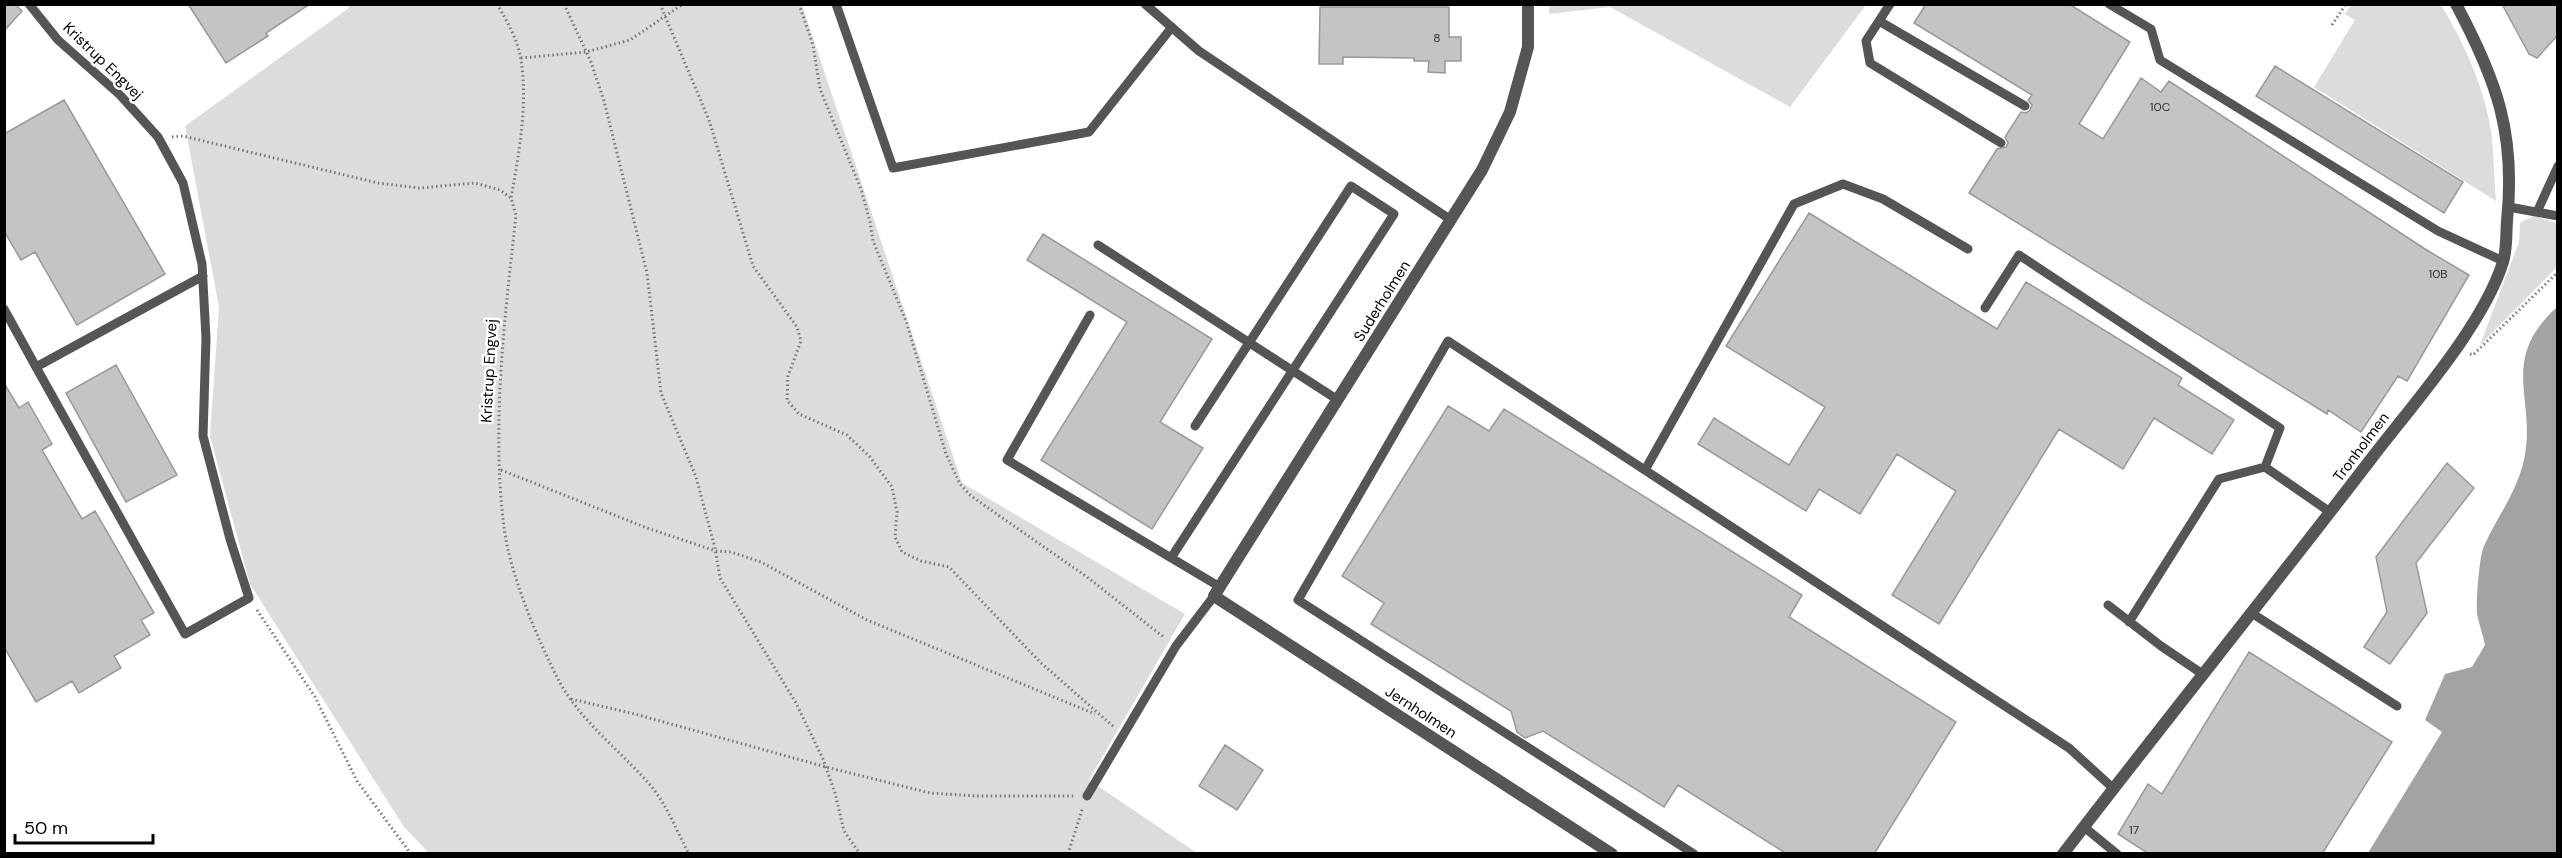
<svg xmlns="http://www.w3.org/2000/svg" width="2562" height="858" viewBox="0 0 2562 858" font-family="'DM Sans',sans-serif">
<rect width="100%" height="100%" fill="#fff"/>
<!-- green -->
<path fill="#dcdcdc" d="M348,5H802L962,483L1185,614L1089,780L1197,853H429L404,827L250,584L210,436L219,307L185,126L349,8Z
M1549,5V4L1866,5L1790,107L1610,7L1549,14Z
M2351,5H2441C2464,43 2484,86 2491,131C2494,154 2494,178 2496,201L2314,87L2355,20L2345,14Z
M2534,216L2557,223V267L2480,345L2519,242L2520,223Z"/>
<!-- water -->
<path fill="#a3a3a3" d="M2557,307V853H2368L2442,732L2425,720L2445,674L2472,667L2485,645C2483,635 2479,624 2477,614C2476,602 2479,557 2484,546C2498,515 2516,494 2524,460C2537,398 2498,361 2557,307Z"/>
<!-- building -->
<path fill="#c4c4c4" stroke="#999" stroke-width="1.5" d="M4,4H15L22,11L4,31Z
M188,4H310L266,33L268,36L226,63Z
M1926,4H2069L2130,42L2079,124L2103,139L2141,78L2161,92L2169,81L2425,249L2469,275L2407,381L2398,376L2361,432L2328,410L2327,414L1969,193L1997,149L2006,147L2008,143L2005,137L2021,112L2026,113L2030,110L2032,105L2028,100L2032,95L1914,23Z
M2502,4H2558V35L2537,58L2529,54Z
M1320,7H1449V37H1461V61H1445V73L1428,72L1429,61H1414V58L1343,57V64H1319Z
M2275,66L2463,182L2444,213L2256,96Z
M64,100L165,274L77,325L35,252L21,260L4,231V134Z
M1809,213L1997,329L2026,282L2182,378L2178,385L2234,420L2212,454L2154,418L2123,469L2059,429L1939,624L1892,595L1956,491L1897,454L1860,514L1819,489L1806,511L1698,444L1714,418L1789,465L1825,407L1726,346Z
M1043,234L1212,339L1160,422L1203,448L1152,529L1041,460L1127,322L1027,260Z
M116,365L177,475L126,502L66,393Z
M4,383L19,408L28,402L52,444L42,450L82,519L95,511L154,613L141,620L150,635L114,656L121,668L79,693L72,681L36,702L4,647Z
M1448,406L1489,431L1504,409L1802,595L1789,617L1956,722L1874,854H1787L1678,785L1664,807L1543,731L1525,738L1517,732L1511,711L1371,624L1384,603L1342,576Z
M2447,463L2474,488L2416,563L2427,613L2390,664L2364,647L2387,612L2376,557Z
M2249,652L2392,742L2322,854H2149L2118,834L2148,784L2162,794Z
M1225,745L1263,770L1237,810L1199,786Z"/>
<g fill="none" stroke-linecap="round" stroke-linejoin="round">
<!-- path -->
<path stroke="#777" stroke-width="3" stroke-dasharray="1.5 3" stroke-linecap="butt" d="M497,4C507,21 518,40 521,60C528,104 519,154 511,198
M564,4L591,62L604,101L647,273L661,393L696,477L715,548L720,578L796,703L823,759L835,793L844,831L860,854
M660,4L709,120L753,266L797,327L801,341L788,376L787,400L799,414L847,435L870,457L892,487L897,512L895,537L902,552L921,561L949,567L1040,662L1114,727
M799,4L813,45L820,89L861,189L870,222L873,241L906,321L946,454L960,484L971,496L1087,577L1165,638
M2332,25L2346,4
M521,58L586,52L630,40L683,4
M172,137L183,136L378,183L419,188L475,183L500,190L511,198L516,215C505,315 491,426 504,527C510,575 537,638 559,681C581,722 621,751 651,786C667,805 677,832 689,854
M2470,354L2473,355L2558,272
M501,470L647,528L716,551L731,552L761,562L867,620L1095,714
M257,610L315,697L357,781L411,854
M571,699L635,714L826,767L930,793L976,796H1074
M1068,854L1083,807"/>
<!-- lane -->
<path stroke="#555" stroke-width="9" d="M29,4L58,40L120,95L158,137L183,183L202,264L206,338L203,436L230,539L249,598L185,634L36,367
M836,4L893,168L1089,132L1172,27
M1145,4L1199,51L1451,220
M1890,4L1866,41L1870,63L2001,143
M2109,4L2151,29L2160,60L2438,231L2503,261
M1879,21L2025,106
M2509,207L2558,216
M2537,212L2558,166
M1098,245L1338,400
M1985,308L2019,255L2280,428L2265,467
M4,309L36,367L203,276
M1090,315L1007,460L1220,587
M1645,470L1794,204L1843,184L1883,199L1968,249
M1171,558L1394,214L1351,186L1195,426
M2108,605L2161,646L2204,675
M2253,614L2397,706
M2129,622L2219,479L2265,467L2330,512
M1087,796L1176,646L1214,596
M2084,827L2117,854
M1694,854L1298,600L1448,341L2069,748L2114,789"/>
<!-- street -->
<path stroke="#555" stroke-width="12" d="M1528,4V47L1510,112L1482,170L1214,596L1612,854
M2063,854C2165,721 2270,591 2371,459C2413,404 2483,326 2503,262C2507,249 2506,234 2507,221C2516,134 2497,81 2456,4"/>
</g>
<g text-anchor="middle" stroke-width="5" stroke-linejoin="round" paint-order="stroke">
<!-- number labels -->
<g font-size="12" fill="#313131">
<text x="1437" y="42">8</text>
<text x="2160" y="111">10C</text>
<text x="2438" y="278">10B</text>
<text x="2134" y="834">17</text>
</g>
<!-- street labels -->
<g font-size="15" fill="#000" stroke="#fff">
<text transform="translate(103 61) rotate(44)" y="5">Kristrup Engvej</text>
<text transform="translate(1382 301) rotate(-58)" y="5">Suderholmen</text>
<text transform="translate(489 371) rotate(-87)" y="5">Kristrup Engvej</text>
<text transform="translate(2361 447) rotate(-53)" y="5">Tronholmen</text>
<text transform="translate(1421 712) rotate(33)" y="5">Jernholmen</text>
</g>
</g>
<!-- border -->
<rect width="2562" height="858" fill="none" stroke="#000000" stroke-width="12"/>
<!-- scale -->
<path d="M15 834v9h138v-9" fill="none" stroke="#000000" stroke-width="3"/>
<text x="24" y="834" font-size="18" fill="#000000" stroke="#ffffff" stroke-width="4.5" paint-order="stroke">50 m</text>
</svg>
